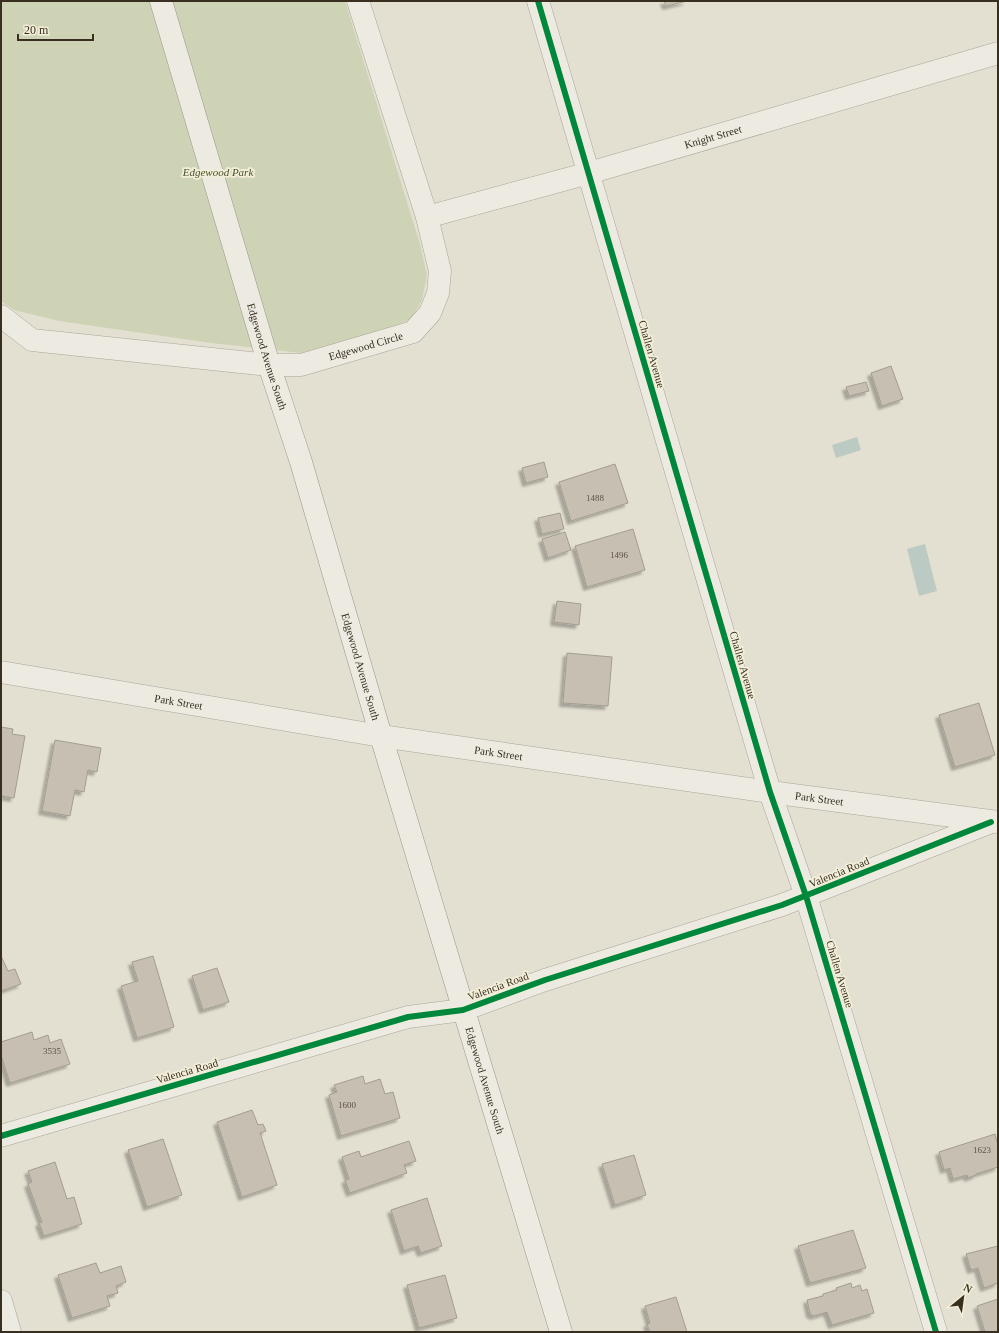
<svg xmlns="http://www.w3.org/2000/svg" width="999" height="1333" viewBox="0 0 999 1333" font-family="Georgia,serif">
<defs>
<filter id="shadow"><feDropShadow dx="-3.5" dy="3.5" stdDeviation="1" flood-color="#0004"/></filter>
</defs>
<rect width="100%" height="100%" fill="#e3e0d1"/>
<!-- green -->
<path fill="#cfd3b5" d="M1,1H345L420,244L427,275L422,300L411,319L360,340L301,353L211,343L59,321L14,310L1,301Z"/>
<!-- water -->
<path fill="#bbcac2" d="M857,437L861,450L836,458L832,445Z
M925,544L937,591L919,596L907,549Z"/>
<!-- building -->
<path fill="#c7c0b2" stroke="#a39c90" filter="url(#shadow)" d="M664,1H687L666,6Z
M891,366L903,399L882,406L871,373Z
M866,382L869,391L849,396L846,387Z
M544,462L548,477L526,483L522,468Z
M615,464L628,503L571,521L559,482Z
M560,513L564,529L542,534L538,518Z
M633,529L645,570L587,587L575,546Z
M565,532L571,550L548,558L542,539Z
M557,601L581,604L579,625L554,622Z
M567,653L612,657L608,706L563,703Z
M979,703L995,755L955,767L939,715Z
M1,727L13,729L12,734L25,736L14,798L2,796L1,804Z
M55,740L101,748L97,772L88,770L84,792L75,790L70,816L42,811Z
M1,956L8,971L15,969L21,984L1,991Z
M153,956L174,1027L137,1038L121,986L138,981L132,962Z
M217,968L229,1002L203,1010L192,976Z
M32,1032L34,1040L48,1035L50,1043L61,1039L70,1064L10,1083L1,1055V1042Z
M363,1076L365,1084L380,1079L385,1094L393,1092L400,1118L341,1136L329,1095L337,1092L334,1085Z
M252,1110L258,1125L263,1124L266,1131L260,1133L277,1185L242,1197L217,1122Z
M995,1134L998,1145V1167L976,1174V1175L968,1178L967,1175L953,1179L950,1168L944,1170L939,1152Z
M163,1139L182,1195L147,1207L128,1150Z
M409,1141L416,1161L404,1165L407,1173L350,1193L345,1180L349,1179L342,1157L359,1151L361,1157Z
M634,1155L646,1195L615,1205L602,1164Z
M55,1162L67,1199L74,1197L82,1224L44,1236L39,1223L42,1222L28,1184L32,1182L28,1171Z
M427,1198L442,1246L421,1253L418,1246L404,1251L391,1210Z
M853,1230L866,1268L810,1283L798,1246Z
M998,1246V1283L984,1288L978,1268L971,1270L966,1254Z
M96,1263L100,1273L121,1266L126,1282L116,1286L118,1293L107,1296L110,1306L72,1318L58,1275Z
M445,1275L457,1318L419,1328L407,1285Z
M851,1283L852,1288L860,1285L862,1291L867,1289L874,1313L832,1325L827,1312L814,1316L810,1314L807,1300L823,1296V1294L837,1290L836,1288Z
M676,1297L687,1332H650L647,1324L650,1323L645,1306Z
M998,1299V1332H985L977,1306Z"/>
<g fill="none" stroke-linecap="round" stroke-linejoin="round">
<defs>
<g id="minor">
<path d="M538,1L770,792L806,896L936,1332"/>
<path id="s1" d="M427,217L589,173L998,53"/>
<path id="s2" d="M1,316L32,340L269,365H301L413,332L430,313L438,293L440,271L427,217L358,1"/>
<path d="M1,1136L408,1017L463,1010L545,980L782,905L991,822"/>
<path d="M1,1301L10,1332"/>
</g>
<g id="tertiary">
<path id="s3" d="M1,672L381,736L770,792L998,822"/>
</g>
<g id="secondary">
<path id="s4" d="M161,1L269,365L301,462L381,736L561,1332"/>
</g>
</defs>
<!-- minor casing -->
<use href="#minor" stroke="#a9a599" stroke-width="23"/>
<!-- tertiary casing -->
<use href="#tertiary" stroke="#a9a599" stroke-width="23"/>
<!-- secondary casing -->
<use href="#secondary" stroke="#999489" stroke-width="23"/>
<!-- minor -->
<use href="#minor" stroke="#eceae1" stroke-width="22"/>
<!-- tertiary -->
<use href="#tertiary" stroke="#eceae1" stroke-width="22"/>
<!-- secondary -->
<use href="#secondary" stroke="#eceae1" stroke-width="22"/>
<defs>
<path id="cycleway" d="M538,1L770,792L806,896L936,1332
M1,1136L408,1017L463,1010L545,980L782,905L991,822"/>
</defs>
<!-- cycleway casing -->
<use href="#cycleway" stroke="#f3eed8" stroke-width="8"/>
<!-- cycleway -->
<use href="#cycleway" stroke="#00873e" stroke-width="6"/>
</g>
<g text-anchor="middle" stroke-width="3.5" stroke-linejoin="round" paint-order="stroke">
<!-- number labels -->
<g font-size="9" fill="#5c5345">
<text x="595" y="501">1488</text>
<text x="619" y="558">1496</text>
<text x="52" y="1054">3535</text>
<text x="347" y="1108">1600</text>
<text x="982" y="1153">1623</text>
</g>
<!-- street labels -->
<g font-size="11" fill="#382f21" stroke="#f3eed8">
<text dy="4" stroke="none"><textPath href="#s1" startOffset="297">Knight Street</textPath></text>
<text dy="4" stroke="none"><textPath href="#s2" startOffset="377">Edgewood Circle</textPath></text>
<text transform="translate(652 354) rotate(74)" y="4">Challen Avenue</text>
<text dy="4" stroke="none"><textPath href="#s4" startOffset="371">Edgewood Avenue South</textPath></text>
<text transform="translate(743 665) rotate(74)" y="4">Challen Avenue</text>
<text dy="4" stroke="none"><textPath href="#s4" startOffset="695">Edgewood Avenue South</textPath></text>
<text dy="4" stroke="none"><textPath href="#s3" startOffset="180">Park Street</textPath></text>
<text dy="4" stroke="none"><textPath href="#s3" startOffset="504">Park Street</textPath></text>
<text dy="4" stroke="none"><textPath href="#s3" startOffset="828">Park Street</textPath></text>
<text transform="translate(839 872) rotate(-22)" y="4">Valencia Road</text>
<text transform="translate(840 974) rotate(73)" y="4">Challen Avenue</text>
<text transform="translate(498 986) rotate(-20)" y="4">Valencia Road</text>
<text transform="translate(187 1071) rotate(-16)" y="4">Valencia Road</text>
<text dy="4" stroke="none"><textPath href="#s4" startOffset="1127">Edgewood Avenue South</textPath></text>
</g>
<!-- park labels -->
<g font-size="11" font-style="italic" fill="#44532a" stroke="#f3eed8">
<text x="218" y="176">Edgewood Park</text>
</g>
</g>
<!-- border -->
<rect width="999" height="1333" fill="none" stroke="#382f21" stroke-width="4"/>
<!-- north arrow -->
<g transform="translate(963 1297) rotate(29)" stroke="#f3eed8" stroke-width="3" paint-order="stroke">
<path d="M0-3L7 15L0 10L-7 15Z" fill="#382f21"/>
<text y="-6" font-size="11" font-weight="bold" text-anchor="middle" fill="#382f21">N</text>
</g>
<!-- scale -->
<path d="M18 34v6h75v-6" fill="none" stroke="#382f21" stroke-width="2"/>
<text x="24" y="34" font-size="12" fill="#382f21" stroke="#f3eed8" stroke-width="3" paint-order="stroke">20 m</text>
</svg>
